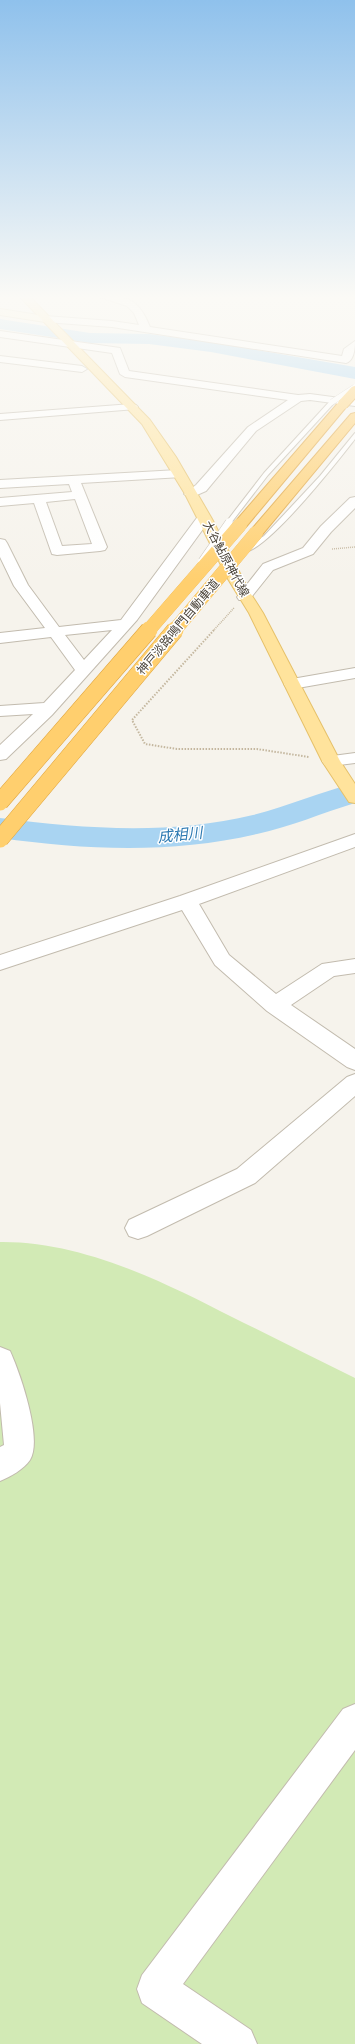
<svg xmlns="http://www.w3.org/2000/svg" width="355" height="2044" viewBox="0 0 355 2044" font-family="Mulish,'Noto Sans JP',sans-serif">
<rect width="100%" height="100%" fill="#f6f3ec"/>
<!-- green -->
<path fill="#d2eab5" d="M0,1242C81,1241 162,1281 232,1317C273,1337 314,1358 355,1378V2044H0Z"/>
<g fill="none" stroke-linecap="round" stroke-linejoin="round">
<!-- river -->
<path fill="#a9d4f2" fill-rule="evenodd" d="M0,319L90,333L149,334L211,342L355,367V379L211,352L149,344L90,343L0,329Z
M355,783V803C322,813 290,827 257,834C171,854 86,850 0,838V818C84,829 171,835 253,815C288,806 321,792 355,783Z"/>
<defs>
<path id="lane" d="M330,401L335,402L268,475L231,523H227V521L264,473Z
M355,433V439C340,458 264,556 242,552V550L264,536L320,476Z"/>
<path id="street" d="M97,296C126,296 138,297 150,327L342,356L344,349L355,341C355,348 354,361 346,363L112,327L45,322L40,319L45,316L112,321L139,325L134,313L127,306Z
M0,331L120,348L129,371L298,395L310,394L355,400V406L310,400L301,401L256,431L206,491L190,498L184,494L196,485L248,427L288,400L125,377L120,374L112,353L0,337Z
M0,356L82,366L87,369L82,372L0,362Z
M132,404L136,405L138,407L136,409L0,420V414Z
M178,470L184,474L182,477L81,483L107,547L105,550L100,551L57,555L52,554L34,503L0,506V498L72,492L69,484L0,488V480ZM75,499L92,544L62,546L46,502Z
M355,497V508L331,532L313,554L273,570L249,600H239L237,597L263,564L303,548L321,526L350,498Z
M204,514L211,518L137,620L52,715L6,759L0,760V745L33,714L0,716V706L44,703L75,670L51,637L0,643V633L45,628L14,586L0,557V539L5,540L7,543L28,585L59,627L121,620L199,515ZM112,630L84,660L65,635Z
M355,668V678L292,689L286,687L284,684L286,681L292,679Z
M355,753V763L331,766L325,765L322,761L325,757Z
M355,834V847L199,904L229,955L276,994L322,964L355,959V973L334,976L291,1005L355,1049V1070L347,1067L267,1011L215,965L182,910L0,970V955L180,896Z
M355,1074V1096L255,1183L147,1236L138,1239L129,1236L125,1228L129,1220L237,1169L347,1077Z
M0,1347L10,1351C20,1373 43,1439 30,1460C24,1469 10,1477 0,1481V1447L4,1445L0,1403Z
M355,1704V1750L183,1984L251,2030L257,2044H202L142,2003L137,1989L142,1975L343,1709Z"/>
<path id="secondary" d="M0,309L45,316L50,319L45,322L0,315Z"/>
<path id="primary" d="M19,296H29L150,420L176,457L212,519L249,591L263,613L340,761L355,784V803L349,802L322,761L249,613L228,579L185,494L142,424Z"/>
<path id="highway" d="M343,401L347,402L349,404L347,406L245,528H235L233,525L235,522L339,402Z
M355,413V423L261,536H251L249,533L251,530L351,414Z"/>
</defs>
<!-- lane casing -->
<use href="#lane" stroke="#c2bbae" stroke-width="2"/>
<!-- street casing -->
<use href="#street" stroke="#c2bbae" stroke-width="2"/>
<!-- secondary casing -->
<use href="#secondary" stroke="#d6c79b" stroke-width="2"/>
<!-- primary casing -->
<use href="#primary" stroke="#e6c16a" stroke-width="2"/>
<!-- highway casing -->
<use href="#highway" stroke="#e0a43c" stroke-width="2"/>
<!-- path-far1 -->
<path stroke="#c4b79f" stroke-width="1.5" stroke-dasharray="1 1" stroke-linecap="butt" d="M332,549L355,547
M213,631L234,608"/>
<!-- path -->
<path stroke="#c4b79f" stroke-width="2" stroke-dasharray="1.5 1.5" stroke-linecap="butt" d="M214,630L132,720L145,744L177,749H257L309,757"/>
<!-- lane -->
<use href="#lane" fill="#fff" fill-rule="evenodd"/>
<!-- street -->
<use href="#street" fill="#fff" fill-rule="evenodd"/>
<!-- secondary -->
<use href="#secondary" fill="#fff3cd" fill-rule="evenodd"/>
<!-- primary -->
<use href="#primary" fill="#ffe39c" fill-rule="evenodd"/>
<!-- highway -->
<use href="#highway" fill="#ffcf6e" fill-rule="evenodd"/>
<defs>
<path id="lane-bridge-far1" d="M332,402L355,387"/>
<path id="lane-bridge" d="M202,561L229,522"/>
<path id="highway-bridge-far2" d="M343,404L355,391"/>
<path id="highway-bridge-far1" d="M148,631L240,525
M174,631L256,533"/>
<path id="highway-bridge" d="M0,802L149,630
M0,839L175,630"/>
</defs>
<!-- lane-bridge-far1 casing -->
<use href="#lane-bridge-far1" stroke="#c2bbae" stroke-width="6" stroke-linecap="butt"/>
<!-- lane-bridge casing -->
<use href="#lane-bridge" stroke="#c2bbae" stroke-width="8" stroke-linecap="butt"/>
<!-- highway-bridge-far2 casing -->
<use href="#highway-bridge-far2" stroke="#e0a43c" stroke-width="12" stroke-linecap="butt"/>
<!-- highway-bridge-far1 casing -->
<use href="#highway-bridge-far1" stroke="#e0a43c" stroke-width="14" stroke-linecap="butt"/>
<!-- highway-bridge casing -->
<use href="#highway-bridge" stroke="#e0a43c" stroke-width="18" stroke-linecap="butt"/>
<!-- lane-bridge-far1 -->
<use href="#lane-bridge-far1" stroke="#fff" stroke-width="5.5"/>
<!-- lane-bridge -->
<use href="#lane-bridge" stroke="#fff" stroke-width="7"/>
<!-- highway-bridge-far2 -->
<use href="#highway-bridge-far2" stroke="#ffcf6e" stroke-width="10"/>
<!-- highway-bridge-far1 -->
<use href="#highway-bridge-far1" stroke="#ffcf6e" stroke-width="14"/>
<!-- highway-bridge -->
<use href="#highway-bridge" stroke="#ffcf6e" stroke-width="17"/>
</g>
<!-- sky -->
<linearGradient id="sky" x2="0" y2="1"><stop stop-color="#8fc1ec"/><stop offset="0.51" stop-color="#fbfaf6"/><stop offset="1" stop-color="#fbfaf6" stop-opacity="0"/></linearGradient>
<rect width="355" height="583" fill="url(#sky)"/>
<g text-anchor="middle" stroke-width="3" stroke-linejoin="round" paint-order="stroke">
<!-- far-street labels -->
<g font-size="12" fill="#4b4439" stroke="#fff">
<text transform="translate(226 559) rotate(62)" y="4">大谷鮎原神代線</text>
<text transform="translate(178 627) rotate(-50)" y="4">神戸淡路鳴門自動車道</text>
</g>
<!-- water labels -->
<g font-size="15" font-style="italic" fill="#2e7ab2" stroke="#fff">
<text transform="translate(180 835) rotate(-6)" y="5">成相川</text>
</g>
</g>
</svg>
